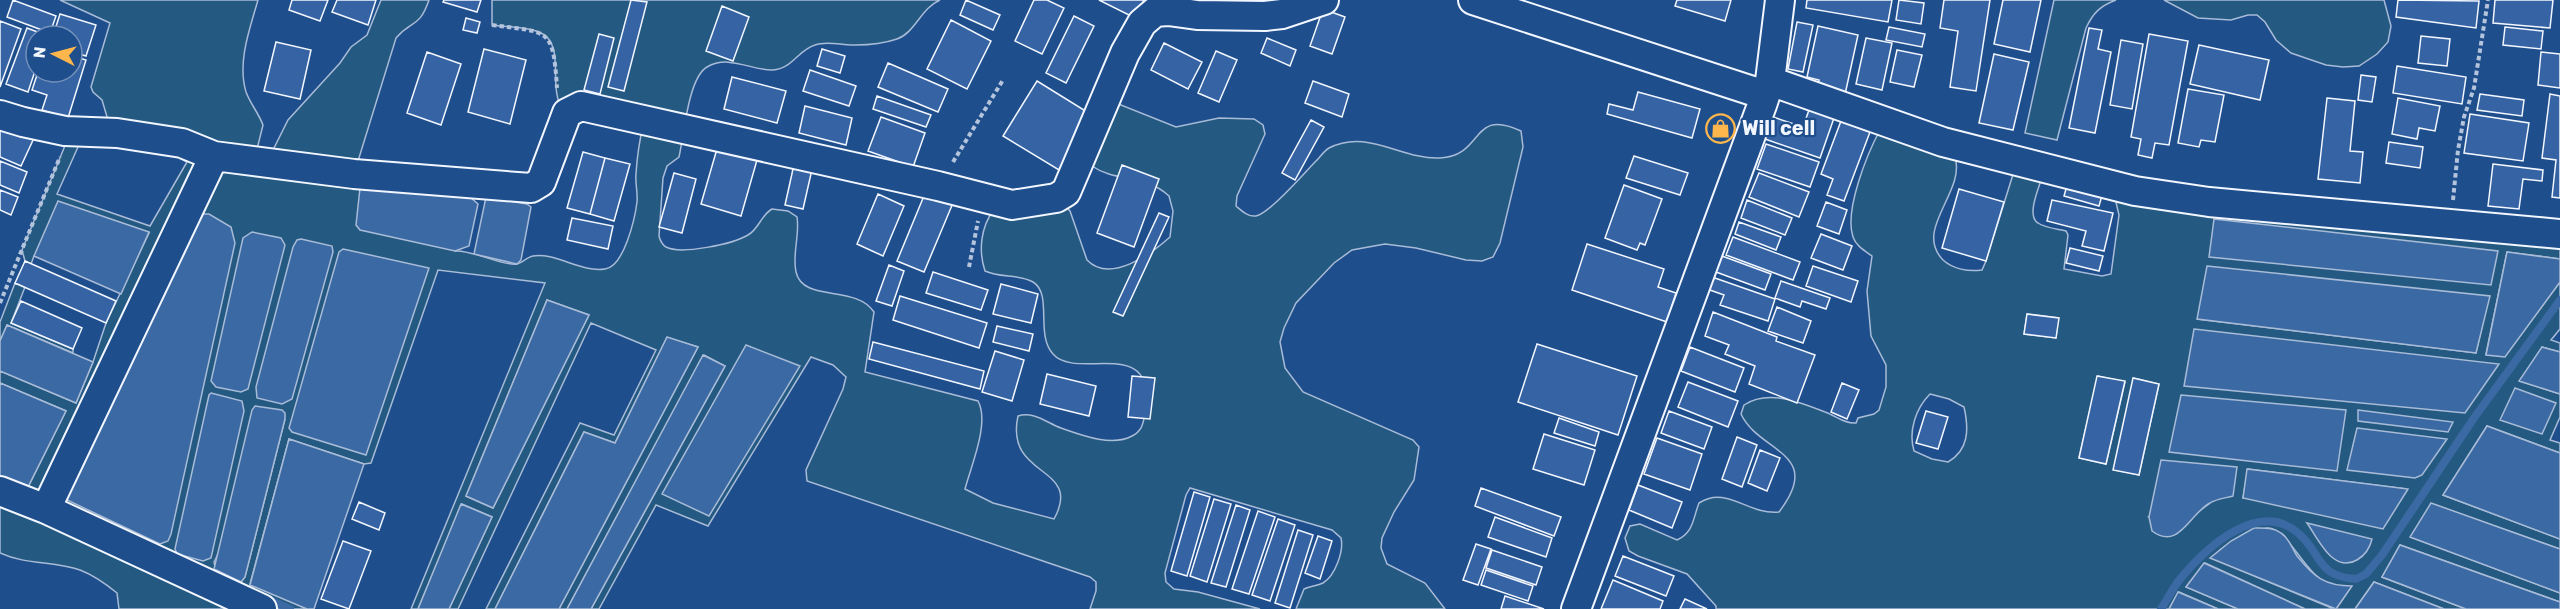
<svg xmlns="http://www.w3.org/2000/svg" width="2560" height="609" viewBox="0 0 2560 609" font-family="Rubik,sans-serif">
<rect width="100%" height="100%" fill="#1f4e8c"/>
<!-- green -->
<path fill="#245a82" stroke="#a8bbd7" stroke-width="1.5" fill-rule="evenodd" d="M60,0H258C250,28 237,62 246,92C250,103 259,114 263,125L257,149L267,162L288,120L340,63L351,47L367,35L381,0H429C419,29 412,19 396,38L354,174L455,251C470,249 505,267 517,264C522,263 527,257 533,256C555,252 581,273 605,269C624,267 635,218 637,202C638,193 635,183 636,174C637,156 640,138 644,120L567,113C564,110 561,106 559,102C550,83 565,42 539,32C525,27 507,27 492,25V0H940C921,8 915,33 897,39C885,43 868,45 856,45C843,46 828,40 815,45C798,50 792,69 773,70C752,71 729,54 707,67C688,78 684,136 679,157L667,166L663,178L659,236C660,240 661,244 666,247C681,255 733,244 748,235C759,229 761,215 772,209L788,211L797,217C800,235 792,254 796,272C803,303 855,284 874,312L865,372L978,401C990,423 971,466 965,489L993,503L1054,519C1084,465 1004,479 1018,416C1034,411 1047,423 1061,428C1081,435 1112,447 1132,436C1142,431 1143,424 1145,414C1159,332 1077,382 1053,354C1035,335 1053,294 1033,282C1019,274 1000,278 985,271C978,250 981,227 994,209L1056,198L1070,211L1087,260C1110,284 1151,254 1170,237L1173,211L1169,196C1144,173 1116,183 1092,166L1106,99L1176,127L1219,118L1254,119L1263,125L1265,134L1237,196L1236,206C1242,211 1248,217 1256,216C1269,214 1305,172 1316,161C1320,157 1324,151 1329,148C1367,128 1402,160 1440,158C1485,156 1470,107 1521,131L1523,147L1500,243L1493,257L1482,261L1466,260L1416,248L1385,244L1352,250L1334,263L1296,303L1284,328L1280,342L1285,368L1303,392L1413,440L1419,447L1414,480L1394,512L1382,538L1381,548L1387,564L1425,583L1445,609H1296L1304,589C1310,586 1317,586 1323,583C1335,576 1344,551 1341,538L1332,530L1190,488L1186,495L1165,573L1166,582L1174,589L1198,592L1260,609H1090L1096,591V582L1090,577L807,481L806,470L843,389L846,377L833,365L811,357L708,526L656,505L599,609H591L725,366L704,355L567,609H559L698,347L667,338L615,443L584,432L495,609H486L580,423L614,435L656,350L591,323L458,609H449L492,517L462,504L418,609H411L545,283L438,270L371,463L364,464L289,439L250,584L307,609H119L117,593C106,584 93,575 80,570C54,561 26,565 0,553V476L28,487L66,411L0,383V371L76,403L93,362L106,323L149,233L34,256L31,264L25,261L22,250L71,131L108,120L102,100L93,92L91,87L110,23ZM82,138L176,156L187,162L150,226L57,194ZM547,300L589,315L493,508L466,496ZM285,419L245,577L241,582L216,571L214,562Z
M2054,0H2116C2100,6 2093,13 2086,28L2057,140L2025,133Z
M2164,0H2384L2391,26L2388,42L2377,54L2359,66L2343,67L2326,65L2291,53L2276,40L2265,22L2257,15H2248L2231,20L2198,18Z
M1880,130L1955,157C1966,192 1913,229 1943,260C1953,269 1968,272 1982,270L1986,261L2015,168L2042,177C2039,188 2026,216 2038,223C2045,228 2058,229 2066,231L2068,235L2064,269L2102,276L2111,274L2119,215L2115,198L2560,234V259L2507,252L2486,354L2505,356L2560,282V329L2551,340L2560,343V352L2542,347L2520,381L2560,394V417L2550,440L2560,443V453L2487,426L2443,495L2560,539V549L2432,504L2411,537L2560,593V602L2400,545L2382,577L2466,609H2444L2374,582L2355,609H2336L2351,587C2346,586 2338,587 2333,586C2305,578 2289,528 2268,528C2263,528 2255,532 2250,534C2234,539 2223,546 2211,558L2334,609H2305L2205,563L2186,587L2238,609H2218L2179,592L2169,609H1716V606L1687,574L1638,556L1629,551L1625,538L1630,526L1640,524L1677,540C1694,532 1693,518 1699,503C1727,485 1747,515 1779,512C1825,452 1759,453 1741,414L1744,405C1768,389 1800,402 1825,412C1836,416 1845,424 1856,423L1858,418L1874,414L1879,410L1886,387V365L1871,336L1867,291L1872,256C1865,251 1856,246 1853,237C1844,211 1867,154 1880,130ZM2489,296L2476,353L2197,319ZM2027,314L2058,318L2056,338L2024,334ZM2098,376L2125,382L2106,464L2079,458ZM2134,378L2159,384L2139,475L2114,470ZM1930,394L1949,399L1964,407C1969,429 1969,450 1948,462L1932,459L1914,451C1908,431 1916,408 1930,394ZM2248,469L2407,489L2243,498ZM2210,503L2194,515L2180,531L2149,517Z
M15,283L25,287L11,323L73,349V353L7,325L0,341V322Z"/>
<!-- water -->
<path fill="#3b69a3" stroke="#a8bbd7" stroke-width="1.5" d="M360,188L470,197L478,204L469,246L455,251L360,230L356,225Z
M486,197L527,204L531,207L521,260L517,264L474,254Z
M58,201L149,232L121,294L34,256Z
M201,214H209L231,227L235,243L171,534L168,541L160,544L65,499Z
M2214,219L2498,251L2491,285L2209,257Z
M252,232L281,238L285,245L248,389L241,392L216,387L211,381L243,238Z
M301,239L332,246L333,252L292,399L282,404L257,398L256,387L293,247L297,240Z
M343,249L429,268L366,455L292,432L289,428L339,252Z
M2507,252L2560,259V282L2505,357L2486,355Z
M2207,266L2490,296L2476,353L2197,319Z
M547,300L589,315L493,508L466,496Z
M7,325L93,362L76,403L0,371V341Z
M2194,329L2499,364L2465,413L2184,386Z
M667,337L698,347L559,609H495L584,432L615,443Z
M746,345L800,366L709,516L662,494Z
M2542,347L2560,352V394L2519,381Z
M703,355L725,366L591,609H567Z
M0,383L66,411L28,487L0,476Z
M2515,388L2556,403L2542,434L2500,420Z
M211,393L242,401L244,411L211,558L203,561L177,554L175,549L209,395Z
M2181,395L2346,410L2337,471L2169,452Z
M255,406L282,410L285,413V419L245,577L241,582L214,569L252,410Z
M2358,410L2453,422L2448,432L2358,421Z
M2487,426L2560,453V539L2443,495Z
M2357,428L2447,439L2422,475L2415,478L2347,470Z
M289,439L364,464L314,609H307L250,585Z
M2161,460L2237,467L2233,496C2226,498 2216,499 2210,503C2189,514 2179,551 2152,531L2149,517Z
M2247,469L2408,489L2383,529L2243,498Z
M2431,503L2560,549V593L2410,537Z
M461,504L492,517L449,609H418Z
M2307,523L2372,539C2368,556 2350,571 2333,558C2323,551 2314,533 2307,523Z
M2254,528C2263,528 2273,527 2281,533C2289,538 2292,548 2297,556C2314,577 2325,586 2352,586L2336,609L2210,558L2231,541Z
M2400,545L2560,602V609H2466L2382,577Z
M2204,563L2305,609H2238L2186,587Z
M2374,582L2444,609H2355Z
M2178,592L2218,609H2169Z"/>
<g fill="none" stroke-linecap="round" stroke-linejoin="round">
<!-- stream -->
<path stroke="#3b69a3" stroke-width="8" d="M267,599L290,609
M2161,609C2168,599 2173,587 2181,578C2206,548 2258,499 2298,533C2323,554 2315,576 2356,579L2366,574L2382,555L2474,418L2560,300"/>
</g>
<!-- building -->
<path fill="#3563a3" stroke="#f2f6ff" stroke-width="1.5" d="M13,0L56,16L50,33L7,17Z
M292,0H328L320,21L289,10Z
M337,0H376L368,25L332,12Z
M444,0H481L477,12L443,2Z
M631,0L647,2L624,91L608,87Z
M966,0L1000,15L993,30L960,15Z
M1034,0H1047L1064,8L1042,54L1015,41Z
M1099,0H1144L1135,18Z
M1677,0H1731L1725,21L1675,6Z
M1807,0H1892L1888,22L1806,8Z
M1899,0L1924,3L1921,24L1896,20Z
M1944,0H1990L1976,91L1950,87L1958,31L1940,28Z
M2003,0H2041L2030,52L1994,44Z
M2398,0L2479,1L2476,28L2396,17Z
M2495,0H2553L2550,28L2493,23Z
M722,6L749,17L733,61L706,51Z
M1323,9L1345,17L1332,54L1310,46Z
M60,14L96,25L86,56L72,52V36H53Z
M1074,16L1094,26L1066,83L1046,73Z
M466,18L480,22L477,33L463,30Z
M951,20L991,41L967,89L927,69Z
M0,21L21,29L0,87Z
M1797,22L1813,25L1803,72L1788,69Z
M1818,26L1858,35L1844,99L1817,93L1819,80L1807,77Z
M1889,27L1925,34L1922,47L1886,40Z
M2505,27L2543,31L2541,49L2503,45Z
M27,28L48,36H36V68L28,92L6,84Z
M2089,28L2102,30L2098,49L2111,52L2095,133L2069,128Z
M599,34L614,38L600,94L584,90Z
M2149,34L2188,41L2169,145L2155,143L2152,158L2138,155L2141,139L2131,137Z
M2421,36L2450,39L2447,66L2418,63Z
M1267,38L1296,50L1290,66L1261,53Z
M1866,38L1892,43L1882,90L1856,84Z
M2121,40L2143,44L2132,109L2110,105Z
M276,42L311,50L300,99L264,91Z
M1164,43L1202,62L1188,89L1151,70Z
M2199,45L2269,60L2260,100L2190,84Z
M484,49L526,60L510,124L468,112Z
M822,49L845,56L840,73L817,66Z
M1897,50L1922,55L1914,87L1890,82Z
M1216,51L1237,60L1219,102L1198,93Z
M427,52L461,64L441,125L407,113Z
M2541,52L2560,54V88L2538,85Z
M1994,54L2029,62L2013,130L1979,123Z
M72,56L86,60L68,118L42,110L47,95L32,90L38,72H72Z
M888,63L948,89L938,112L878,87Z
M2397,66L2466,77L2462,104L2393,93Z
M810,70L856,86L849,106L803,91Z
M2361,75L2376,77L2372,102L2358,100Z
M732,77L786,91L777,123L724,109Z
M1037,81L1092,115L1059,170L1003,136Z
M1313,81L1349,94L1342,117L1305,103Z
M2188,89L2224,95L2215,142L2201,140L2199,147L2178,143Z
M1638,92L1700,109L1692,138L1607,114L1609,104L1633,110Z
M2480,94L2524,100L2522,116L2477,110Z
M2550,94L2560,96V198L2552,197L2556,160L2542,158Z
M877,96L931,115L926,127L873,109Z
M2327,98L2355,101L2350,151L2363,152L2360,183L2318,179Z
M2398,98L2440,106L2435,131L2419,128L2417,139L2392,134Z
M805,106L852,118L846,145L799,133Z
M1809,110L1834,118L1820,158L1765,139L1773,117L1803,127Z
M2470,114L2529,123L2523,161L2464,153Z
M881,117L925,133L913,167L868,151Z
M1311,120L1324,127L1295,180L1282,173Z
M1841,121L1870,132L1844,201L1827,195L1833,179L1821,174Z
M0,125L34,138L21,166L0,157Z
M719,142L759,153L741,216L701,204Z
M2389,142L2423,147L2420,168L2386,163Z
M1766,144L1819,162L1810,187L1757,169Z
M583,152L605,158L590,214L567,208Z
M1634,156L1688,173L1680,195L1626,178Z
M605,158L630,164L614,221L590,214Z
M795,160L813,165L803,209L785,205Z
M0,161L27,172L19,193L0,185Z
M2493,164L2543,170L2542,181L2523,179L2519,209L2488,206Z
M1122,165L1159,179L1134,247L1097,233Z
M674,173L696,179L682,233L659,227Z
M1759,173L1809,192L1799,217L1749,197Z
M2068,182L2103,192L2099,206L2064,196Z
M1624,185L1662,199L1645,245L1640,243L1637,250L1605,238Z
M1959,189L2004,202L1986,261L1942,248Z
M0,190L18,197L11,215L0,210Z
M926,191L953,203L924,272L897,261Z
M878,194L904,206L883,256L857,244Z
M1747,200L1792,218L1785,235L1741,218Z
M2052,200L2113,213L2104,251L2082,246L2086,231L2047,221Z
M1826,202L1847,210L1839,234L1817,226Z
M1159,213L1169,217L1123,316L1113,312Z
M572,218L613,226L608,249L567,240Z
M1739,222L1781,237L1776,250L1735,234Z
M1821,234L1852,246L1843,270L1811,258Z
M1733,237L1800,262L1793,280L1726,255Z
M1587,244L1664,269L1658,287L1676,293L1667,322L1572,290Z
M2070,248L2103,256L2099,271L2066,263Z
M1722,256L1771,274L1765,290L1716,272Z
M25,261L116,301L106,323L15,283Z
M889,265L904,271L892,306L876,301Z
M1813,266L1858,281L1851,302L1806,286Z
M933,272L988,290L981,310L926,293Z
M1712,277L1775,299L1768,321L1720,305L1724,295L1707,289Z
M1781,281L1830,298L1826,309L1802,301L1800,307L1775,298Z
M1001,284L1038,294L1031,323L993,314Z
M900,296L987,323L979,348L893,320Z
M21,301L82,328L73,349L11,323Z
M1777,307L1811,321L1803,343L1768,331Z
M1713,312L1777,337L1776,341L1815,355L1797,403L1749,384L1755,366L1725,354L1729,345L1705,336Z
M2027,314L2059,318L2056,338L2024,334Z
M997,326L1033,334L1029,351L993,342Z
M873,342L984,371L980,389L869,359Z
M1537,344L1637,376L1618,435L1518,402Z
M1690,347L1744,368L1735,392L1681,371Z
M995,351L1024,360L1012,401L982,392Z
M1047,374L1096,386L1089,416L1040,404Z
M1132,376L1155,378L1150,419L1128,417Z
M2097,376L2125,381L2106,464L2079,458Z
M2133,378L2159,384L2139,475L2113,470Z
M1688,382L1738,401L1728,427L1678,407Z
M1842,383L1859,390L1847,419L1831,412Z
M1669,411L1712,427L1704,449L1661,433Z
M1926,411L1948,417L1938,449L1916,443Z
M1559,418L1599,432L1595,446L1554,433Z
M1544,434L1595,450L1584,485L1533,469Z
M1737,437L1757,445L1742,487L1722,479Z
M1657,438L1702,454L1690,490L1644,474Z
M1760,450L1780,458L1767,491L1748,483Z
M1638,485L1682,502L1672,528L1629,510Z
M1481,488L1561,517L1554,536L1475,506Z
M1194,492L1210,497L1187,576L1171,571Z
M1214,499L1231,504L1207,582L1190,576Z
M359,502L385,513L379,530L352,519Z
M1236,505L1250,510L1226,587L1211,583Z
M1258,511L1275,517L1249,594L1232,589Z
M1495,517L1552,538L1546,557L1488,537Z
M1278,519L1295,525L1270,601L1252,595Z
M1298,530L1313,535L1290,608L1275,603Z
M1318,536L1332,541L1320,579L1305,573Z
M343,541L371,551L349,609L321,599Z
M1476,544L1491,549L1478,585L1463,580Z
M1492,550L1542,567L1536,585L1486,568Z
M1623,556L1674,576L1666,596L1615,576Z
M1486,570L1533,586L1528,601L1481,585Z
M1613,580L1663,601L1660,609H1601Z
M1505,596L1544,609H1501Z
M1685,599L1707,609H1680Z"/>
<g fill="none" stroke-linecap="round" stroke-linejoin="round">
<defs>
<path id="minor" d="M1473,0L1765,95
M1770,81L1943,142L2135,191L2209,202L2560,234
M0,115L23,122L65,131L117,133L182,143L214,156
M0,491L46,509L262,609
M46,509L214,156L354,174L531,188L541,182L567,113L581,106L938,186L1012,205L1056,198L1066,192L1125,53L1142,23L1155,12L1168,11L1197,15L1265,16L1282,14L1324,0
M1576,609L1762,105L1770,81L1780,0"/>
</defs>
<!-- minor casing -->
<use href="#minor" stroke="#f2f6ff" stroke-width="32"/>
<!-- path -->
<path stroke="#b3c4dc" stroke-width="4" stroke-dasharray="4.5 3" stroke-linecap="butt" d="M492,25C549,33 553,26 557,88
M953,162L1003,80
M2453,200L2458,150L2464,117L2474,88L2488,0
M969,267L978,221
M0,303L60,157"/>
<!-- minor -->
<use href="#minor" stroke="#1f4e8c" stroke-width="28"/>
</g>
<!-- icons -->
<defs>
<symbol id="shop-ring" viewBox="-11 -11 22 22"><circle r="9.5" fill="#1f4e8c" stroke="#ffb74d" stroke-width="1.5"/><path d="M-5-2.5h2.3a2.7 3.5 0 0 1 5.4 0H5L5.5 6h-11ZM-1.5-2.5h3a1.5 2.3 0 0 0-3 0Z" fill="#ffb74d"/></symbol>
</defs>
<g fill-rule="evenodd">
<use href="#shop-ring" x="1704" y="112" width="33" height="33"/>
</g>
<g text-anchor="middle" stroke-width="4.5" stroke-linejoin="round" paint-order="stroke">
<!-- poi labels -->
<g font-size="20" font-weight="bold" fill="#f2f6ff" stroke="#1f4e8c" text-anchor="start">
<text x="1742" y="135">Will cell</text>
</g>
</g>
<!-- north arrow -->
<g transform="translate(54 54) rotate(276)"><circle r="28" fill="#1f4e8c" stroke="#7391ba" stroke-width="1.5"/>
<path d="M0-4.5L10 22L0 15L-10 22Z" fill="#ffb74d"/>
<text y="-9" font-size="16" font-weight="bold" text-anchor="middle" fill="#f2f6ff">N</text>
</g>
</svg>
